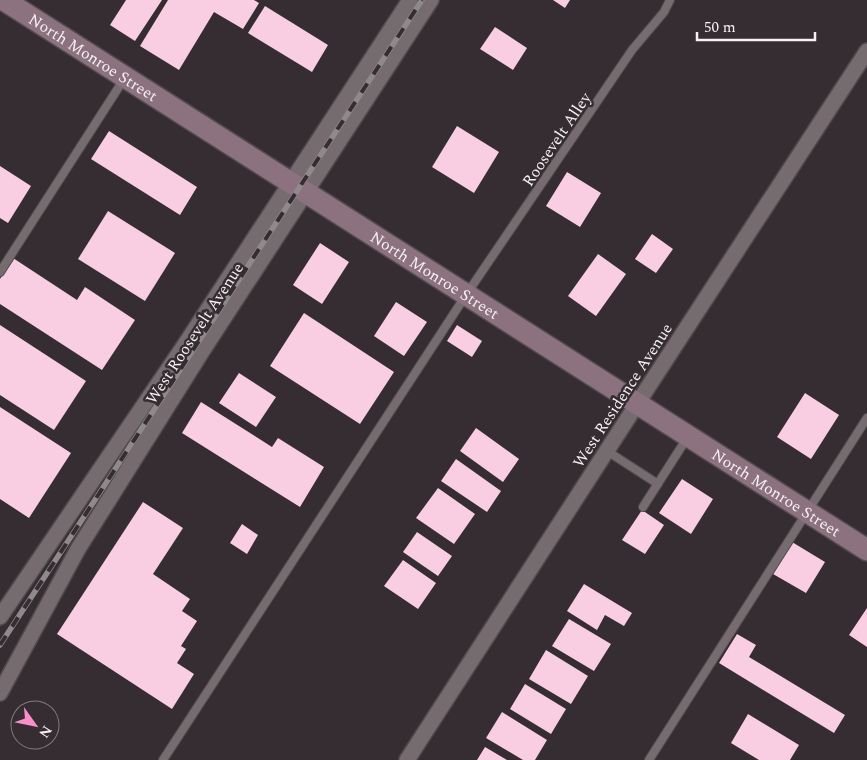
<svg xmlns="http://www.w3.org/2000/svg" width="867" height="760" viewBox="0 0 867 760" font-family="Spectral,serif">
<rect width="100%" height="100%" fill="#352d31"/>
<!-- building -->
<path fill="#f9cde2" d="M126,0H162L135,41L110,25Z
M168,0H254L259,3L243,29L214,12L179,70L140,46Z
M553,0H570L565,8Z
M265,6L328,45L312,72L248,33Z
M495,27L527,48L513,70L480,49Z
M457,126L499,152L474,193L432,167Z
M109,131L197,187L180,215L91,159Z
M0,166L31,186L8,223L0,218Z
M567,172L601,193L580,227L546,206Z
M108,211L175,253L145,301L78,259Z
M652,234L673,249L656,273L635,259Z
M320,243L349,262L322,304L293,285Z
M598,254L626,274L596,316L568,296Z
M13,258L77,300L85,287L135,320L102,370L0,304V279Z
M396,302L427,322L404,356L374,336Z
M304,313L394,372L360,424L270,366Z
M0,325L86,381L54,430L0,395Z
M457,325L482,341L472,357L447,341Z
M239,373L276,397L256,427L219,403Z
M805,393L839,415L811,459L777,437Z
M201,402L272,447L278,438L324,467L300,507L182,433Z
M0,407L71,453L29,518L0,499Z
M476,428L519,459L503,482L460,451Z
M456,459L501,491L487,512L441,481Z
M682,479L713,499L691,534L659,513Z
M438,488L475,514L454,544L416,518Z
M143,502L183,528L153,574L190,599L182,611L197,621L181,646L186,649L177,663L194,674L172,709L57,634Z
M642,510L664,525L645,554L622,540Z
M242,524L258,535L247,554L230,543Z
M417,532L452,556L438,576L403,552Z
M792,542L825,562L806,593L773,574Z
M403,560L436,583L418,609L384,586Z
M584,584L632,613L624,626L605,615L597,630L567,611Z
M867,608V647L849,635Z
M569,619L611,644L594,671L552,646Z
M737,634L756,645L749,657L845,715L834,733L719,663Z
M546,650L588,676L571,704L529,679Z
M525,684L566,709L551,734L510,709Z
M502,712L547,740L535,760H523L486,738Z
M748,714L799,745L790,760H759L731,743Z
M485,747L507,760H477Z"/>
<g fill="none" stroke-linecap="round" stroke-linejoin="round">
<defs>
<path id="service" d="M0,272L124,79
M607,451L658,484
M643,507L687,438
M163,760L466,295L632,50L664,12L670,0
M649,760L867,418"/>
<path id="minor" d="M0,617L186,343L410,0
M0,693L78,549L201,353L431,0
M407,760L637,404L867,51"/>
<g id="secondary">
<path id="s1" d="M4,0L867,550"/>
</g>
</defs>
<!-- service casing -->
<use href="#service" stroke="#514a4d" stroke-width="10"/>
<!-- minor casing -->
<use href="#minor" stroke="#514a4d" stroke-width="18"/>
<!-- secondary casing -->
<use href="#secondary" stroke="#514a4d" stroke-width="24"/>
<!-- service -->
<use href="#service" stroke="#766c70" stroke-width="8"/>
<!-- minor -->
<use href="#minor" stroke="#766c70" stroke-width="15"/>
<!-- secondary -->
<use href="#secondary" stroke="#8c717e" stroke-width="21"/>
<defs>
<path id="rail" d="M0,645L422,0"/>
</defs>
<!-- rail casing -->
<use href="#rail" stroke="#90898c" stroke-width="5.5"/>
<!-- rail -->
<use href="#rail" stroke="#352d31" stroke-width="4" stroke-dasharray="11" stroke-linecap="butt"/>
</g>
<g text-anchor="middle" stroke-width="5" stroke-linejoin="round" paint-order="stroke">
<!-- street labels -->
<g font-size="16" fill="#f6f0f3" stroke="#352d31">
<text dy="6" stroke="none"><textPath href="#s1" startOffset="106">North Monroe Street</textPath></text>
<text transform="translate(556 139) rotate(-56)" y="6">Roosevelt Alley</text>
<text dy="6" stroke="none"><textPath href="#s1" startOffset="511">North Monroe Street</textPath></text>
<text transform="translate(194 333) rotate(-57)" y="6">West Roosevelt Avenue</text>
<text transform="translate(622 395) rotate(-57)" y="6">West Residence Avenue</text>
<text dy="6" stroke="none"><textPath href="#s1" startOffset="916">North Monroe Street</textPath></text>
</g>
</g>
<!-- north arrow -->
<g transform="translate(35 725) rotate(123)"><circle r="24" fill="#352d31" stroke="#827b7f"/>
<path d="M0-4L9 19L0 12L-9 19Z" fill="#f98fc8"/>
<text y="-8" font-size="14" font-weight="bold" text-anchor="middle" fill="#f6f0f3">N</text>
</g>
<!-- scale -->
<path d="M697 32v8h118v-8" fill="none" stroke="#f6f0f3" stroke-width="2.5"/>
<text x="704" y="32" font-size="15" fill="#f6f0f3" stroke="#352d31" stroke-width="4" paint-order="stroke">50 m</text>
</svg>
